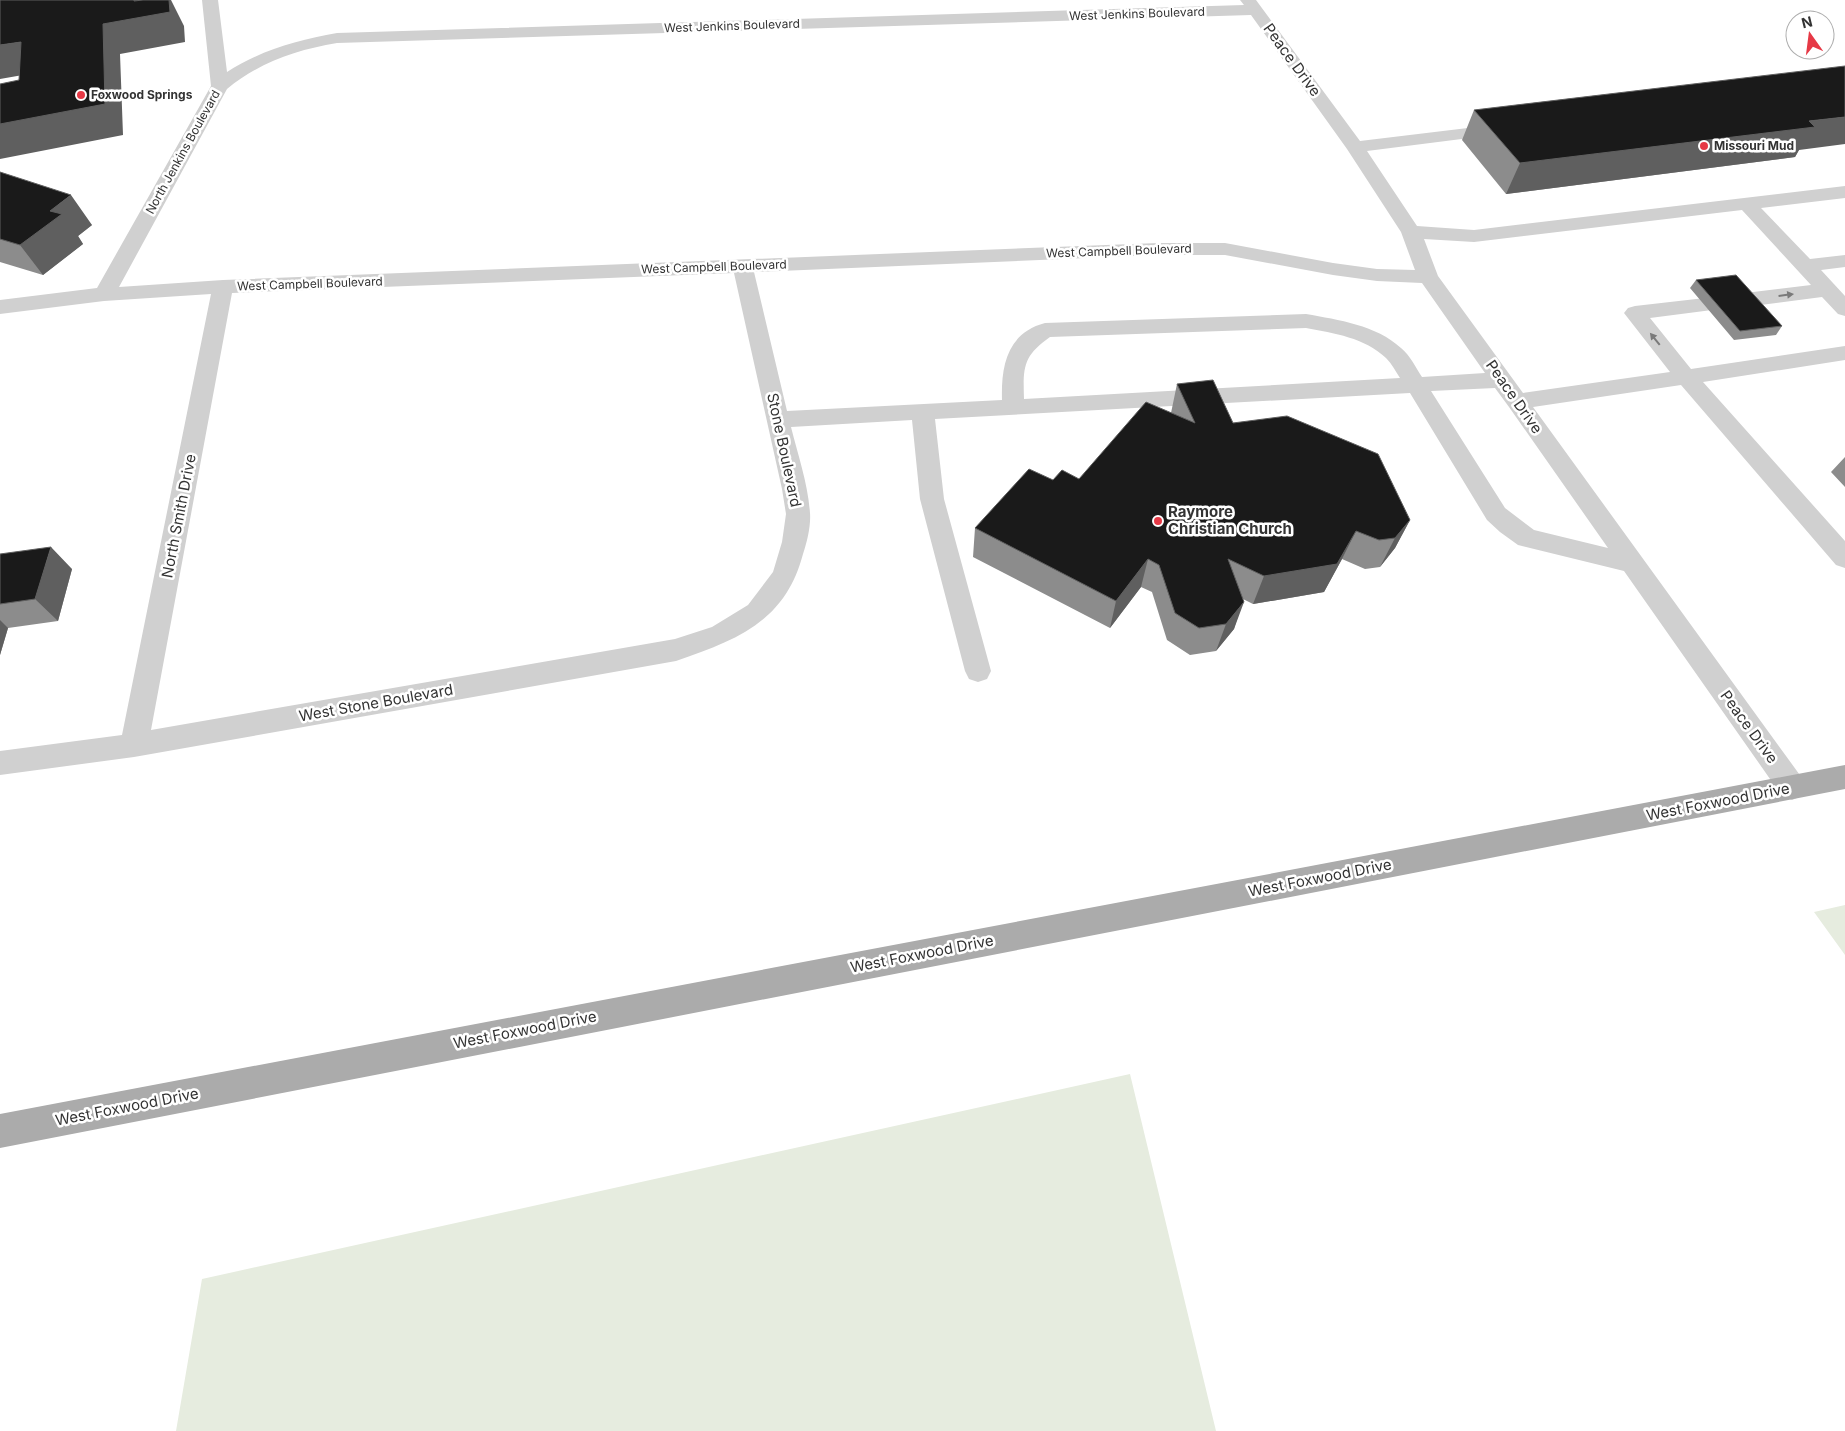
<svg xmlns="http://www.w3.org/2000/svg" width="1845" height="1431" viewBox="0 0 1845 1431" font-family="Inter,sans-serif">
<rect width="100%" height="100%" fill="#fff"/>
<!-- green -->
<path fill="#e6ecdf" d="M1845,905V955L1814,912Z
M1130,1074L1216,1431H176L202,1279Z"/>
<g fill="none" stroke-linecap="round" stroke-linejoin="round">
<!-- minor -->
<path fill="#d0d0d0" fill-rule="evenodd" d="M202,0H218L227,72C261,50 298,40 337,33L1244,5L1240,0H1256L1360,141L1501,124L1507,125L1510,129L1507,133L1501,134L1367,151L1417,226L1474,230L1845,186V198L1761,208L1810,259L1845,255V267L1821,270L1845,296V316L1838,314L1822,297L1745,307L1738,305L1735,300L1738,295L1745,293L1811,285L1742,210L1474,242L1424,239L1438,276L1523,393L1670,372L1624,313L1628,308L1635,306L1705,298L1712,300L1716,305L1712,310L1650,318L1691,369L1845,346V360L1703,382L1845,541V568L1836,565L1681,385L1533,407L1802,778L1806,787L1802,796L1792,800L1782,796L1624,571L1518,545L1500,532L1487,520L1410,393L935,419L944,499L991,671L987,679L978,682L969,679L965,671L920,499L912,420L791,427C798,455 808,484 810,513C811,526 807,542 803,554C785,622 737,640 676,661L134,757L0,775V751L122,735L211,294L104,301L0,314V300L97,288L211,86ZM1251,15L1347,149L1401,232L1415,270L1377,269L1333,263L1225,243H1158L223,280L119,287L227,89C260,62 296,50 337,43ZM1158,255H1225L1333,275L1377,281L1422,283L1485,373L1422,377C1416,368 1410,355 1401,348C1376,325 1339,320 1306,314L1045,323C1007,333 1001,366 1002,400L787,411L754,272ZM734,273L782,489L786,514L782,542L773,572L748,605L712,627L675,639L151,730L232,293ZM1306,328C1334,333 1365,338 1386,358C1392,364 1396,372 1400,378L1024,399C1023,367 1023,356 1050,337ZM1495,388L1509,407L1608,548L1534,530L1505,508L1431,391Z"/>
<!-- major -->
<path fill="#ababab" fill-rule="evenodd" d="M1845,765V789L0,1148V1114Z"/>
</g>
<!-- wall -->
<path fill="#8c8c8c" d="M1474,110L1799,150L1795,157L1506,194L1462,140Z
M0,172L92,225L78,236L83,244L43,275L0,262Z
M1696,280L1782,326L1776,335L1734,340L1690,288Z
M1177,384L1233,423L1410,520L1395,548L1380,567L1365,569L1342,559L1324,592L1253,604L1243,599L1234,629L1216,651L1190,655L1167,640L1152,592L1141,587L1110,628L973,557L975,528L1053,480L1079,479L1171,413Z
M1845,457V487L1831,472Z
M0,554L72,569L58,621L8,628L0,655Z"/>
<!-- shaded-wall -->
<path fill="#5f5f5f" d="M134,0H171L184,26L185,42L120,54L123,135L0,159V124L103,24L134,1Z
M21,42L40,72L0,79V45Z
M1845,117V144L1799,150L1795,157L1506,194L1520,163L1809,121Z
M71,195L92,225L78,236L83,244L43,275L20,245L50,211Z
M1410,520L1395,548L1380,567L1395,538Z
M1356,531L1342,559L1324,592L1253,604L1264,576Z
M51,547L72,569L58,621L35,599Z
M1148,559L1141,587L1110,628L1116,601Z
M1244,602L1234,629L1216,651L1226,624Z
M0,620L8,628L0,655Z"/>
<!-- building -->
<path fill="#1a1a1a" stroke="#5f5f5f" d="M0,0H134V1L143,0H169L170,12L103,24L105,104L0,124V84L19,80L21,42L0,45Z
M1845,66V117L1809,121L1815,127L1520,163L1474,110Z
M0,172L71,195L50,211L62,214L20,245L0,239Z
M1736,275L1782,326L1740,331L1696,280Z
M1213,380L1233,423L1287,416L1378,454L1410,520L1395,538L1379,540L1356,531L1337,564L1264,576L1228,559L1244,602L1226,624L1199,628L1175,613L1159,565L1148,559L1116,601L975,528L1029,469L1053,480L1062,470L1079,479L1146,402L1195,423L1177,384Z
M51,547L35,599L0,604V554Z"/>
<!-- one-way arrows -->
<defs><path id="oneway-solid" d="M-6-.8H1V-3.2L6.5 0L1 3.2V.8H-6Z" transform="scale(1.25)"/></defs>
<g fill="#7a7a7a">
<use href="#oneway-solid" transform="translate(1786 295) rotate(-7)"/>
<use href="#oneway-solid" transform="translate(1655 339) rotate(-129)"/>
</g>
<!-- markers -->
<g fill="#e63946" stroke="#fff" stroke-width="2">
<circle cx="81" cy="95" r="5"/>
<circle cx="1704" cy="146" r="5"/>
<circle cx="1158" cy="521" r="5"/>
</g>
<g text-anchor="middle" stroke-width="5" stroke-linejoin="round" paint-order="stroke">
<!-- far-street labels -->
<g font-size="12" fill="#333" stroke="#fff">
<text transform="translate(1137 14) rotate(-2)" y="4">West Jenkins Boulevard</text>
<text transform="translate(732 26) rotate(-2)" y="4">West Jenkins Boulevard</text>
<text transform="translate(183 152) rotate(-61)" y="4">North Jenkins Boulevard</text>
<text transform="translate(1119 251) rotate(-2)" y="4">West Campbell Boulevard</text>
<text transform="translate(714 267) rotate(-2)" y="4">West Campbell Boulevard</text>
<text transform="translate(310 284) rotate(-2)" y="4">West Campbell Boulevard</text>
</g>
<!-- far-poi labels -->
<g font-size="12" font-weight="bold" fill="#333" stroke="#fff" text-anchor="start">
<text x="91" y="99">Foxwood Springs</text>
<text x="1714" y="150">Missouri Mud</text>
</g>
<!-- street labels -->
<g font-size="15" fill="#333" stroke="#fff">
<text transform="translate(1292 60) rotate(54)" y="5">Peace Drive</text>
<text transform="translate(1514 397) rotate(55)" y="5">Peace Drive</text>
<text transform="translate(784 450) rotate(78)" y="5">Stone Boulevard</text>
<text transform="translate(179 516) rotate(-79)" y="5">North Smith Drive</text>
<text transform="translate(376 703) rotate(-10)" y="5">West Stone Boulevard</text>
<text transform="translate(1749 727) rotate(54)" y="5">Peace Drive</text>
<text transform="translate(1718 802) rotate(-11)" y="5">West Foxwood Drive</text>
<text transform="translate(1320 878) rotate(-11)" y="5">West Foxwood Drive</text>
<text transform="translate(922 954) rotate(-11)" y="5">West Foxwood Drive</text>
<text transform="translate(525 1030) rotate(-11)" y="5">West Foxwood Drive</text>
<text transform="translate(127 1107) rotate(-11)" y="5">West Foxwood Drive</text>
</g>
<!-- poi labels -->
<g font-size="15" font-weight="bold" fill="#333" stroke="#fff" text-anchor="start">
<text x="1168" y="517">Raymore<tspan x="1168" dy="17">Christian Church</tspan></text>
</g>
</g>
<!-- north arrow -->
<g transform="translate(1810 35) rotate(346)"><circle r="24" fill="#ffffff" stroke="#adadad"/>
<path d="M0-4L9 19L0 12L-9 19Z" fill="#e63946"/>
<text y="-8" font-size="14" font-weight="bold" text-anchor="middle" fill="#333333">N</text>
</g>
</svg>
